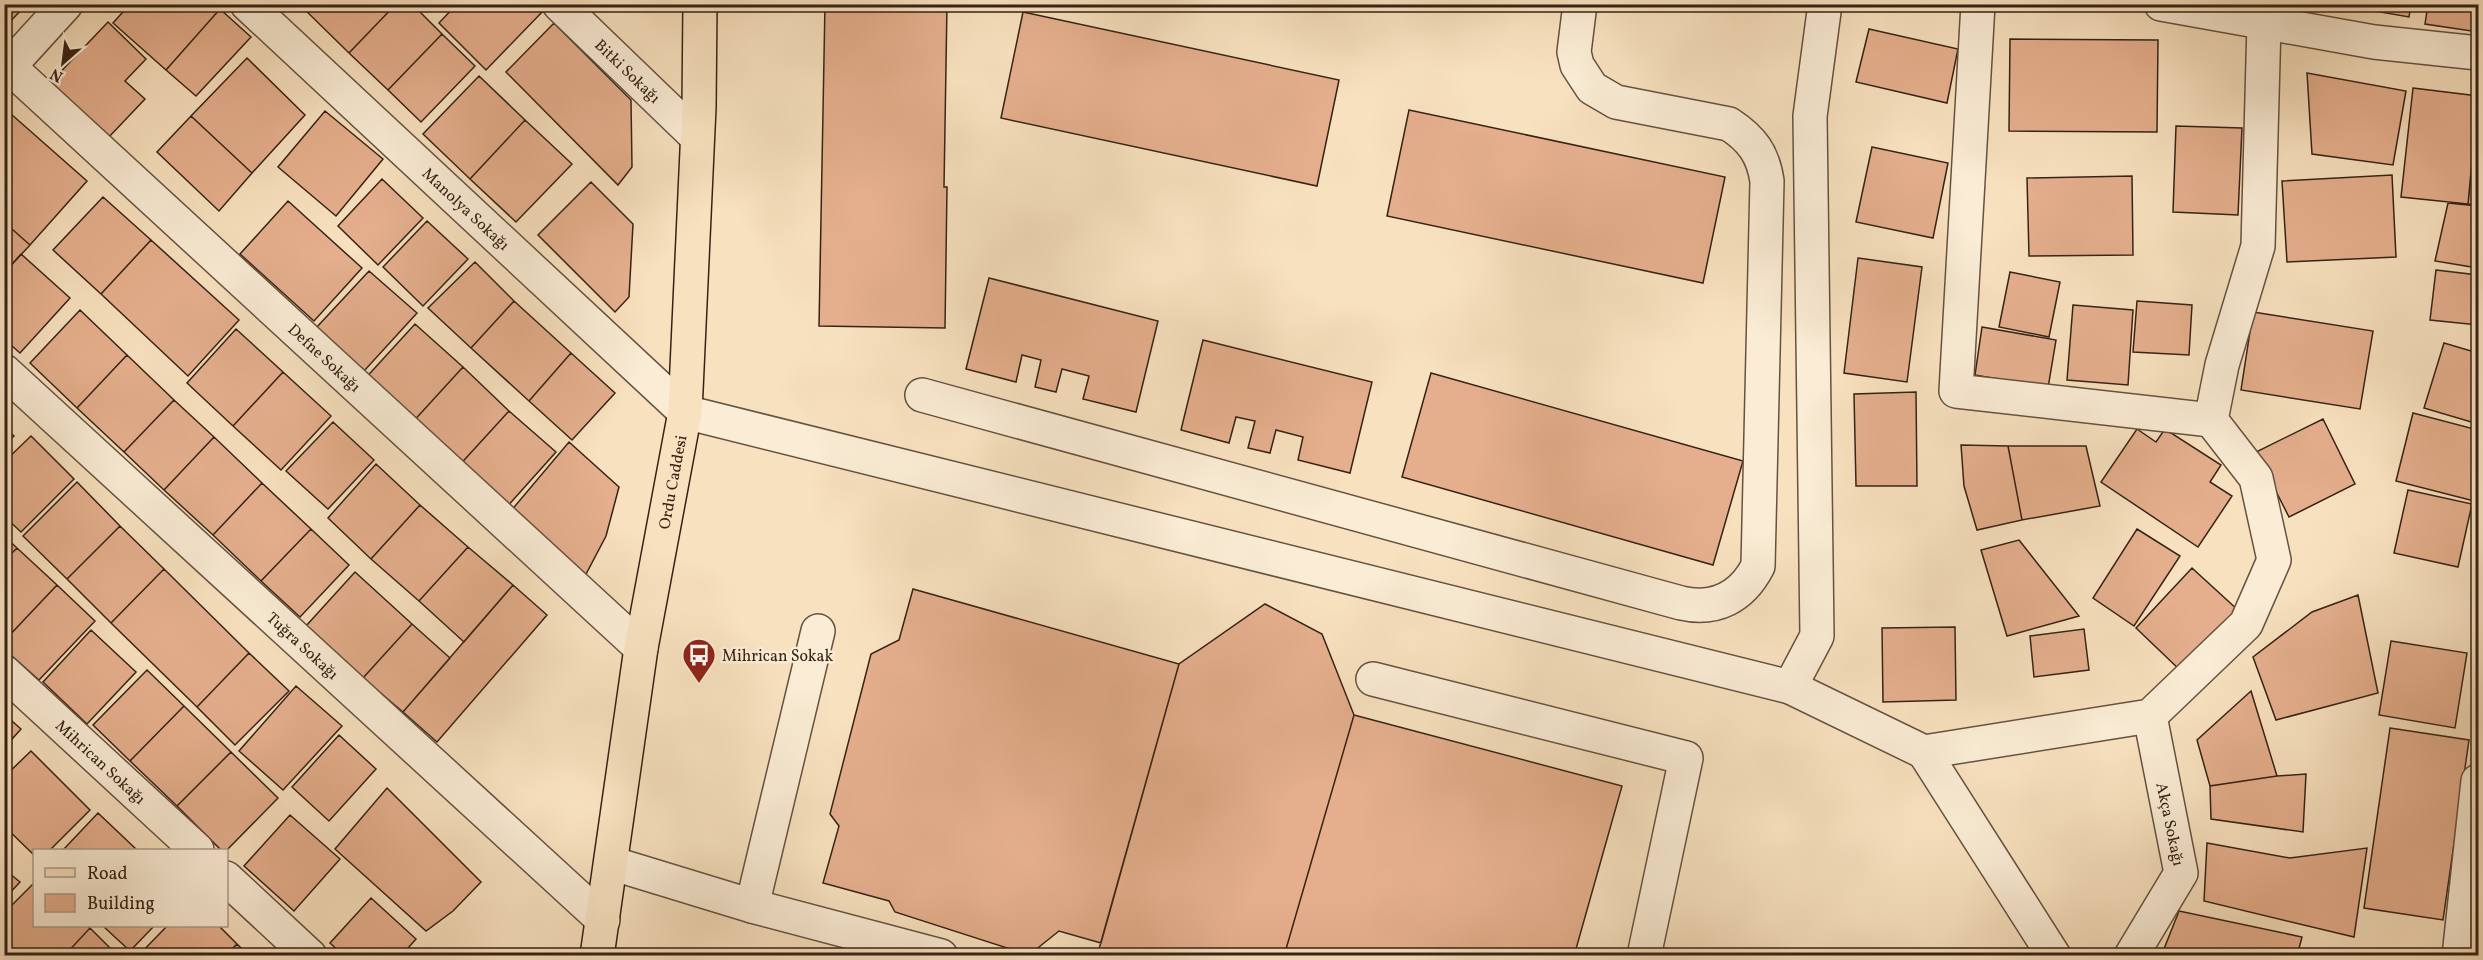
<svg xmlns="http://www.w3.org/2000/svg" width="2483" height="960" viewBox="0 0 2483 960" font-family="Vollkorn,serif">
<rect width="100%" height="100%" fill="#f8e1bf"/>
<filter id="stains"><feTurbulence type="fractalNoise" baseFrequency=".00333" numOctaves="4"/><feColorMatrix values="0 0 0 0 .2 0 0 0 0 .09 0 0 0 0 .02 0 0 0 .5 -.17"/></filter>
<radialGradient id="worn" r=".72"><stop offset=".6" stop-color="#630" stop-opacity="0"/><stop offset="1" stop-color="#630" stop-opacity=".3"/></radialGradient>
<!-- building -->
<path fill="#e5af8d" stroke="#362216" stroke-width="1.5" d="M4,4H27L4,28Z
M130,4H215L220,9L166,70L113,23Z
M304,4H396L349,53L302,7Z
M396,4H412L442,34L388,90L349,53Z
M457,4H540L545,9L486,70L439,23Z
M825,4H947L944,187H947L945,328L819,326Z
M2334,4H2411L2409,17Z
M2428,4H2478V32L2425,24Z
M220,9L251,37L196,96L166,70Z
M1023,12L1339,80L1317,186L1001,118Z
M108,22L146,59L125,81L145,99L108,138L50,83Z
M554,23L631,100L632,167L618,185L506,72Z
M1869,29L1958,49L1947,103L1856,82Z
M442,34L475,66L421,122L388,90Z
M2010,39L2158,40L2157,132L2009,131Z
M247,58L305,115L252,173L191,116Z
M2307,73L2406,91L2393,165L2312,154Z
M479,76L525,120L470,179L423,134Z
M2413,88L2478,96L2468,204L2401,197Z
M1409,110L1725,177L1703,283L1387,216Z
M325,111L383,159L336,216L278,167Z
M2478,112V206L2468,204Z
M11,114L87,181L30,245L4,222V122Z
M191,116L252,173L219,211L157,152Z
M525,120L572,164L516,222L470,179Z
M2176,126L2242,128L2238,215L2173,212Z
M1872,147L1948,163L1933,238L1856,222Z
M2392,175L2396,257L2287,262L2282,181Z
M2132,176L2133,255L2029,256L2027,178Z
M382,179L423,218L378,265L338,226Z
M591,182L633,224L629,297L615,312L538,235Z
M103,197L151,240L101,294L53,250Z
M288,201L362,268L314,321L240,254Z
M2448,203L2478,206V268L2435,261Z
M427,221L468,259L423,306L383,267Z
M4,222L30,245L4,273Z
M151,240L239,320L188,376L101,294Z
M21,254L70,298L20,353L4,339V273Z
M1858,258L1922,267L1907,382L1844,373Z
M475,262L514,301L471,348L428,308Z
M2436,270L2478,275V325L2430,320Z
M369,271L417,313L364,371L316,328Z
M2010,272L2060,282L2049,337L1999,327Z
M989,278L1158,321L1136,412L1083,399L1089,376L1062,369L1056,392L1035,387L1041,360L1022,355L1016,382L966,369Z
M514,301L571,353L529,401L471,348Z
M2137,301L2192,305L2189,355L2133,352Z
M2073,305L2133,310L2128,385L2067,380Z
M80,310L127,355L77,408L30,363Z
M2253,312L2373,331L2360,409L2241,390Z
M415,324L463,367L410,425L362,382Z
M1982,327L2056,340L2048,388L1975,375Z
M236,329L283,372L233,426L187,383Z
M1203,340L1372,382L1350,473L1298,460L1303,437L1276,430L1270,453L1248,448L1255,421L1236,417L1229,443L1181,430Z
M2444,343L2478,353V424L2424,408Z
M571,353L615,393L572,440L529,401Z
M127,355L174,400L124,452L77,408Z
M463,367L509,411L456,469L410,425Z
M283,372L331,416L281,470L233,426Z
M1431,373L1743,461L1713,565L1402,477Z
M1916,392L1917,486H1856L1854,394Z
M174,400L214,437L164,490L124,452Z
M509,411L556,452L504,510L456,469Z
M2413,413L2478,430V502L2396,481Z
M2323,419L2355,484L2289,517L2256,452Z
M333,422L374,460L328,509L286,471Z
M4,427L14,436L4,445Z
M2137,429L2156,442L2165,429L2221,465L2210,482L2232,496L2198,547L2101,482Z
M31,436L74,479L21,532L4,516V462Z
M214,437L262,483L213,535L164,490Z
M569,442L619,487L606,536L585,576L510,512Z
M1961,445L2008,446L2022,520L1977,530L1964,486Z
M2008,446H2086L2100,506L2022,520Z
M376,464L420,505L371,559L328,518Z
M77,482L120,526L67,579L23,536Z
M262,483L311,529L261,581L213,535Z
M2408,490L2472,504L2458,567L2394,553Z
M420,505L468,547L419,601L371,559Z
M120,526L164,569L111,623L67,579Z
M311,529L349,565L300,617L261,581Z
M2137,529L2180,556L2134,626L2093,598Z
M4,536L17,548L4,561Z
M2019,540L2079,616L2007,636L1981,550Z
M468,547L513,585L464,642L419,601Z
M17,548L57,585L4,641V561Z
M2192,568L2239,611L2182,672L2136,628Z
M164,569L249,653L197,707L111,623Z
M355,572L412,624L363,678L306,626Z
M57,585L95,621L39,680L4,649V641Z
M513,585L547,615L437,742L403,712Z
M913,589L1179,664L1101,943L1059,931L1029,955L895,912L889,901L823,883L839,826L830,814L871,654L899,640Z
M2358,595L2378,693L2276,720L2253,657L2312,612Z
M1265,604L1322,634L1354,715L1284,956H1097L1179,664Z
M412,624L450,658L403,712L363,678Z
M1955,627L1956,700L1883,702L1882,628Z
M2084,629L2089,670L2034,677L2030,636Z
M91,630L136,672L87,724L43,682Z
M2391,641L2467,653L2455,728L2379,715Z
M249,653L289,691L235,745L197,707Z
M147,670L184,706L130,761L93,725Z
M296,686L342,726L283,790L239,751Z
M2251,691L2277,776L2210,786L2197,740Z
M184,706L231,752L177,806L130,761Z
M4,714L21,729L4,748Z
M1354,715L1622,786L1574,956H1284Z
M2390,728L2469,740L2443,920L2364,908Z
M339,735L376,769L329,821L292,787Z
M31,751L90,810L50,850H34V855L4,826V777Z
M231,752L278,798L226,851L221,850L177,806Z
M2306,774L2303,832L2211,819L2210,786L2277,776Z
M387,788L481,882L453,911L426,931L335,849Z
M98,813L137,850H63Z
M290,815L340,859L294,911L244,866Z
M2207,843L2290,858L2367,848L2354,937L2204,901Z
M4,869L20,882L4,899Z
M34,883V926H87L90,928L64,956H4V913Z
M371,898L416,939L401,956H344L330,943Z
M2179,911L2302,937L2297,956H2166L2162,954Z
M103,926H154L130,951Z
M167,926H219L237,944L225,956H138Z
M90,928L118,956H64Z
M237,944L249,956H225Z"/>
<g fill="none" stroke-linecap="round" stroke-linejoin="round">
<defs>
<g id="minor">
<path id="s1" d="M247,4L685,412L1790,687L1924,752L2150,716L2246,624L2274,560L2256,478L2211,420L2222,365L2258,246L2264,23"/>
<path id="s2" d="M559,4L697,137"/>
<path d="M1978,4L1956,391L2211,420"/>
<path d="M2161,4L2374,42L2478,53"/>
<path id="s3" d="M4,62L641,648"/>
<path d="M4,72L66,4"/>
<path id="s4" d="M4,371L603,920"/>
<path d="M922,395L1681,603C1716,611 1742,597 1758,566L1767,181C1763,154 1752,139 1729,124L1616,102L1592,88L1577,65L1574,52L1580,4"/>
<path id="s5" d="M4,672L197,850"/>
<path d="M1373,679L1686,758L1644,956"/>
<path d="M1790,687L1817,636L1810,116L1825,4"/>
<path d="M1924,752L2054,956"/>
<path d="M611,863L752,906L941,956"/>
<path d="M226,878L310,956"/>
<path d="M752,906L818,631"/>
<path d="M2131,956L2181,873L2150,716"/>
<path d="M2459,956L2478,781"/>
</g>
<g id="major">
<path id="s6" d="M597,956L641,648L685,412L699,107L700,4"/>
</g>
</defs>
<!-- minor casing -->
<use href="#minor" stroke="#665240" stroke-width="36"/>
<!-- major casing -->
<use href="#major" stroke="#362216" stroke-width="36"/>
<!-- minor -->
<use href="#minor" stroke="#faecd5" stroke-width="33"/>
<!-- major -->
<use href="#major" stroke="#f8e1bf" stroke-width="33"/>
</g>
<!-- icons -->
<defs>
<symbol id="bus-pin" viewBox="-11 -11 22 30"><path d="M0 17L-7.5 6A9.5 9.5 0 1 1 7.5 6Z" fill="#8f2418" stroke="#faecd5"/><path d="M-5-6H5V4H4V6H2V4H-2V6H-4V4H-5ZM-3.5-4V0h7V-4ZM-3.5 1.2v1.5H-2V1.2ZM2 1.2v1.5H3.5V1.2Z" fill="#fff"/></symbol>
</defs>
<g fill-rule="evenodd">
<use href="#bus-pin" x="680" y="636" width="38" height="52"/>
</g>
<g text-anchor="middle" stroke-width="5" stroke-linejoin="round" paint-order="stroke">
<!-- street labels -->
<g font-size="16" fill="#362216" stroke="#faecd5">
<text dy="6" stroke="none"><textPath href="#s2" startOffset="96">Bitki Sokağı</textPath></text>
<text dy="6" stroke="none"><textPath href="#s1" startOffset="300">Manolya Sokağı</textPath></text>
<text dy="6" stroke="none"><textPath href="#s3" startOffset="436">Defne Sokağı</textPath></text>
<text dy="6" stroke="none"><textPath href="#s6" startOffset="480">Ordu Caddesi</textPath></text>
<text dy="6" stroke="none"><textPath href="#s4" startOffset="406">Tuğra Sokağı</textPath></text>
<text dy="6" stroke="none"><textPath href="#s5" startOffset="132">Mihrican Sokağı</textPath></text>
<text transform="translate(2171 824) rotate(78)" y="6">Akça Sokağı</text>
</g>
<!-- poi labels -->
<g font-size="16" fill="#362216" stroke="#faecd5" text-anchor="start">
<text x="722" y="661">Mihrican Sokak</text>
</g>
</g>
<!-- margin -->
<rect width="2483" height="960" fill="none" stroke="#f8e1bf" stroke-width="24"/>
<rect x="6" y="6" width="2471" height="948" fill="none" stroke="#362216" stroke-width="3"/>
<rect x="12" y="12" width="2459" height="936" fill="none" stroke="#362216" stroke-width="1.5"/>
<!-- legend -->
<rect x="33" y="849" width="195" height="78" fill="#faecd5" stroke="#ac9b89" stroke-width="1.5"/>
<rect x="45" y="868" width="30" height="9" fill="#f8e1bf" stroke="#ac9b89" stroke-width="1.5"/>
<text x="87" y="879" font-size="18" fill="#362216">Road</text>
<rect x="45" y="894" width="30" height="18" fill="#e5af8d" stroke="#ac9b89" stroke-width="1.5"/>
<text x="87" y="909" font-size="18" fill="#362216">Building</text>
<!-- north arrow -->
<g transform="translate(63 63) rotate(208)" stroke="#faecd5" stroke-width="4.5" paint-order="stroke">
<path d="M0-4.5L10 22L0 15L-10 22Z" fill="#362216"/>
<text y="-9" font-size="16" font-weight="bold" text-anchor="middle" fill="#362216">N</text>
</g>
<rect width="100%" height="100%" filter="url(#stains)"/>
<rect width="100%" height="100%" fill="url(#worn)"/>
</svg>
